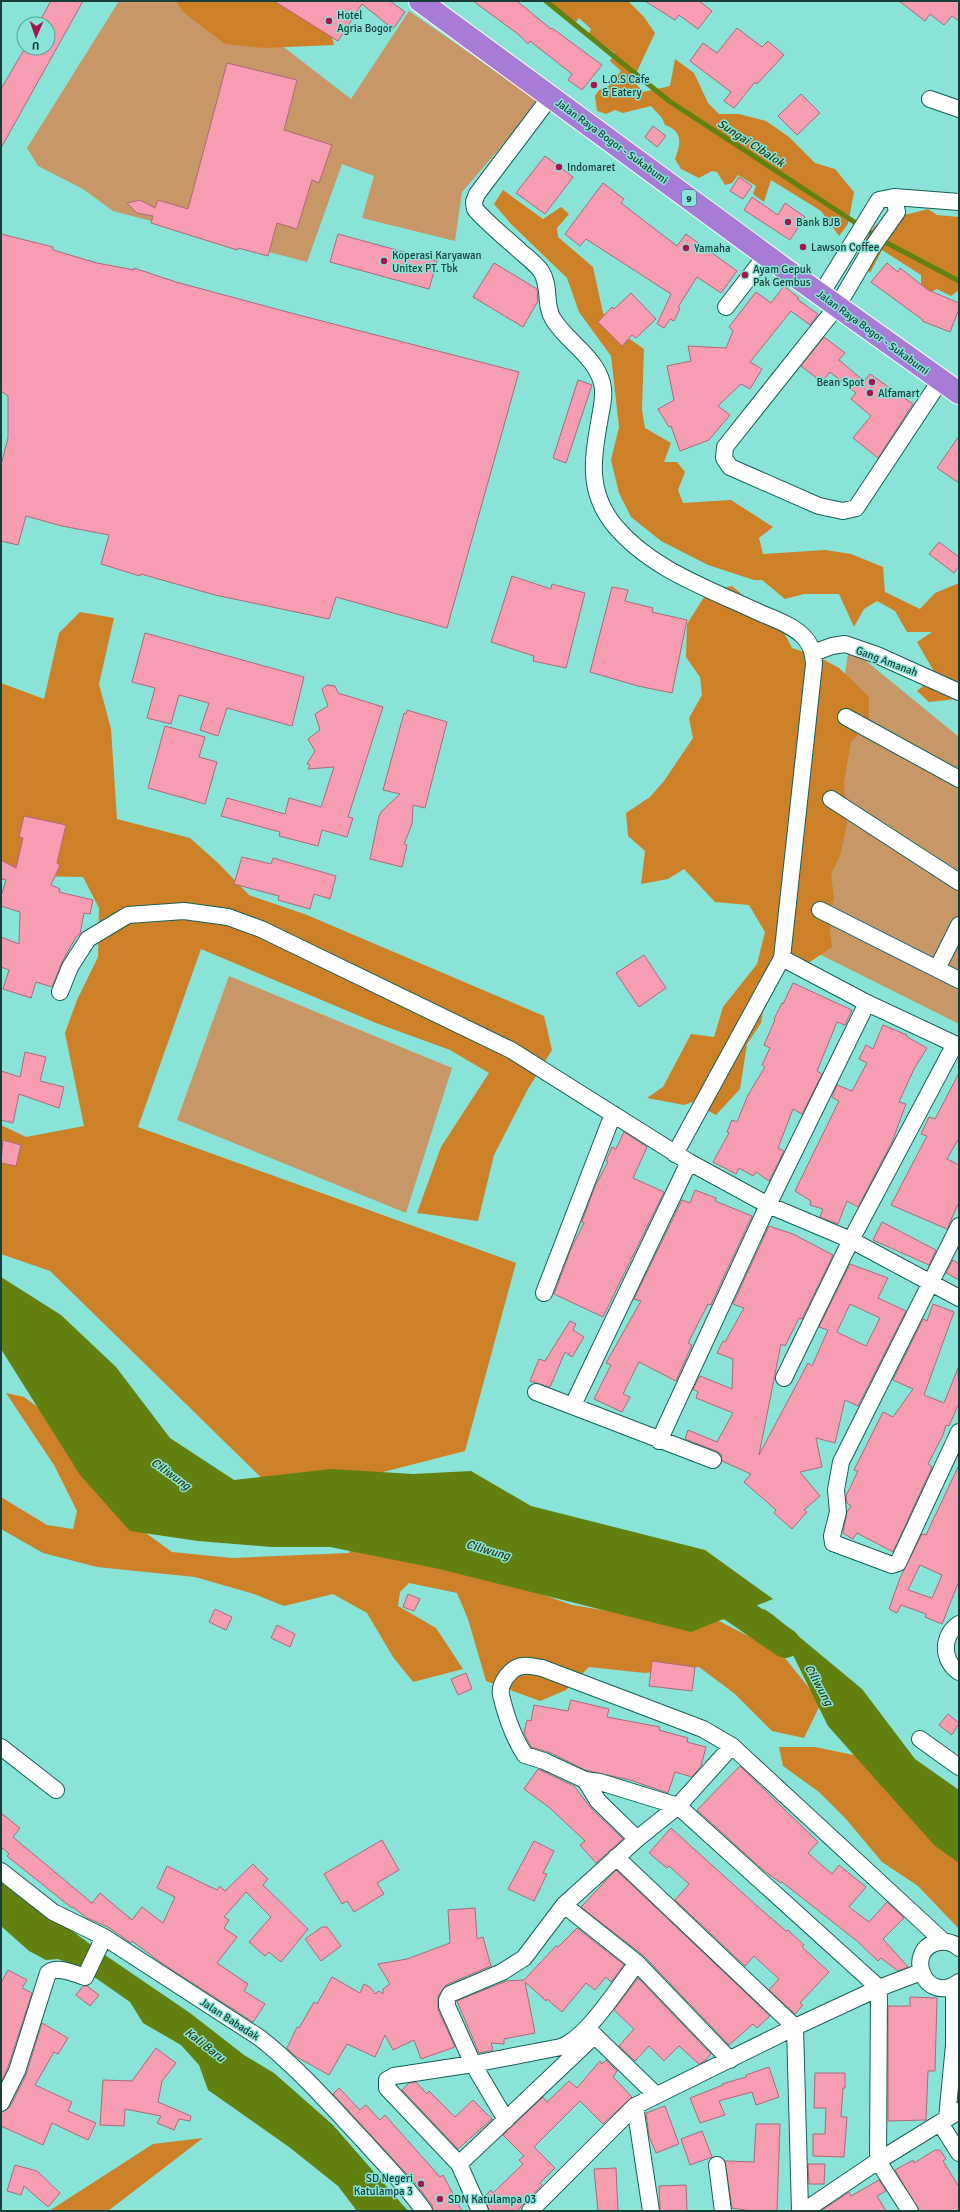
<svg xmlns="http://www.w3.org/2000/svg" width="960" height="2212" viewBox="0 0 960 2212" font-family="Signika,sans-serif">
<rect width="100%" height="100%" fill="#89e3d7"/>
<!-- green -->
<path fill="#c89767" d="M119,1H207L255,25L351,99L409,11L540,102L462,192L455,241L362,218L374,176L342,164L307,262L113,211L83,189L38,166L27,148Z
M849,647L959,737V1024L817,953L805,935Z
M229,976L452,1068L406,1213L177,1120Z"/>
<!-- forest -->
<path fill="#cc8129" d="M176,1H320L324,5L334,45L265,48L225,44L183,12Z
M545,1H628L644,17L655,33L633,80L643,92L670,86L675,59L694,73L708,103L719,114H739L766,121L789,137L815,163L835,169L854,192L848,224L839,236L821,211L771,180L764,202L753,194L756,186L738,175L732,183L725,185L717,172L712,171L699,178L681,169L675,159C681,144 683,131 665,125L662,118L651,106L623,113L615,110L606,114L597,111L595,96L599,90L609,86L621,71L610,61L615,53L589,34L591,29L579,18L576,22Z
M503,190L543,219L561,207L569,214L557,228L558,237L593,267L603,313L624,335L644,349L642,410L645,428L671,443L664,462H677L685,472L678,490L683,503L731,500L773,527L759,538L763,554L825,550L851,554L883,567L885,592L920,609L935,593L959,583V686L957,699L929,702L917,691L936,675L917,642L932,632H907L895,611L877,601L864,609L854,627L839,594H804L785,599L762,580H754L708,565L661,541L631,517L619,493L611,460L619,427L611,356L579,312L567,278L511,224L494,204Z
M928,209L937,215L959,217V290L951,296L937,289L931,292L921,285V275L882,250L870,273L862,262L866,239L874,227L890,214H909Z
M732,586L782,629L792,648L819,657L839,668L869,697V723L851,742L844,782L847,824L841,853L831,874L834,898L829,921L832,947L804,966L785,958L767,990L761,1023L747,1044L740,1089L716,1115L692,1102L684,1105L647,1098L663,1087L691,1034L714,1037L723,1007L757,964L765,932L749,905L715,902L684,869L668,879L641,884L645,851L628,836L626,813L650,797L664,781L693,738L689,718L702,695L700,677L686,657L687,624L708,591Z
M80,612L114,618L99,684L111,729L117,819L190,838L218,863L249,895L307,915L544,1016L552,1050L528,1089L494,1155L478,1221L417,1213L441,1147L489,1073L450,1050L376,1023L201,949L138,1127L516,1263L465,1451L282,1498L50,1271L1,1254V1125L26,1137L84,1126L65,1033L77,1000L98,957L99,908L83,877L27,876L1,880V683L44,699L59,633Z
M6,1393L24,1397L47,1414L121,1515L172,1552L232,1558L349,1553L350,1550L459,1565L572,1605L663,1620L719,1621L781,1653L821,1703L804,1738L772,1731L735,1694L699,1667L645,1673L589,1667L566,1690L540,1701L486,1681L468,1619L457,1593L409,1583L400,1592L398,1606L436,1628L463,1669L413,1682L393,1657L367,1613L333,1594L284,1606L254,1594L195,1577L97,1567L43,1553L1,1529V1497L47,1525L73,1529L77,1511L54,1465Z
M779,1747H815L868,1758L959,1832V1929L918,1886L882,1862L846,1819L819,1792L783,1766Z
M203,2138L108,2211H49L153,2144Z"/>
<!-- water -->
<path fill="#628110" d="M1,1277L61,1315L116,1367L170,1438L234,1480L331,1469L413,1474L471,1471L531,1506L705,1550L773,1599L691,1632L435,1568L330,1547H271L198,1541L130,1531L80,1475L1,1349Z
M764,1609L773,1615L862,1689L915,1759L959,1790V1863L935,1846L828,1726L793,1655L744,1625Z
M1,1879L94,1947L82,1968L58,1959L46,1960L29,1951L1,1926Z
M102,1953L190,2013L244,2055L274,2073L333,2125L408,2211H357L338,2186L289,2147L208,2090L199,2065L181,2045L143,2023L130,2002L90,1974Z"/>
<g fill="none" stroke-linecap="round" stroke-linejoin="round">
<!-- stream -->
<path stroke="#628110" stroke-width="5" d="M546,1L669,101L885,242L959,281"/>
<!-- river -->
<path stroke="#628110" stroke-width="30" d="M701,1602L730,1605L785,1643"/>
</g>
<!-- building -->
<path fill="#f69db2" stroke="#ad6979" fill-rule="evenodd" d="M51,1H83L1,148V89L25,48H48V24H38Z
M274,1H390L405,12L393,29L362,4L338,41Z
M473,1H517L551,29L552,28L602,65L582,90L568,80L572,74L530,41L528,44L518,34Z
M645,1H699L712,11L698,29L679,15L675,20Z
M899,1H959V21L952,16L944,25L930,14L925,21Z
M737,28L762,47L768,41L784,55L757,84L755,82L734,108L724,101L731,92L690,61L703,43L717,53Z
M227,63L297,80L284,130L332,145L319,183L312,180L297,229L277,223L268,256L238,248L237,250L151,223L153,216L137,213L127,203L140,200L155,208L158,200L188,209Z
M801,94L820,113L797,135L778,116Z
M653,126L666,136L657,147L645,137Z
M545,156L573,177L545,214L516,193Z
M739,177L752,186L743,199L730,191Z
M603,183L624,199L621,203L677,246L686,234L737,271L721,293L697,277L678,307L680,308L674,321L670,319L664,328L657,324L671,294L586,239L580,246L565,234Z
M752,197L778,215L785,203L805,217L790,240L744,210Z
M1,234L53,247V250L97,263L134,270V268L176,282L291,313L519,372L447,628L336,597L329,619L215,595L141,574L140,576L101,564L109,535L62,526L26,516L18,545L1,541V465L8,438V396L1,391Z
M338,234L437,261L429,289L330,262Z
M494,263L537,289L538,301L523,327L473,297Z
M887,263L898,272L900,268L928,290L959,303V309L950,332L922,321L923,320L871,282Z
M784,286L799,298L797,299L818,314L810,325L791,311L750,362L762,369L750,389L741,384L718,406L730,415L709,440L680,451L671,426L669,427L658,409L674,400L667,366L691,361L688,346L726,348L733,331L729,327L756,292L771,303Z
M631,293L656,319L636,338L632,335L622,346L598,322L612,307L614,309Z
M824,337L845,353L839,360L864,381L870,374L913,404L878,458L853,438L871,416L851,399L856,393L830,372L822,382L801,366Z
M578,380L592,385L566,463L553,458Z
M959,436V483L937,468Z
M939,542L959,557V566L954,573L929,554Z
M512,576L551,589L552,584L585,593L566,668L533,661L534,656L491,642Z
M612,587L628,590L625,601L653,608L652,612L687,620L672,693L638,686L590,672Z
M145,633L304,677L292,726L227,708L218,736L200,730L209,703L179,695L171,724L147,718L155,688L132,682Z
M327,685L335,686L338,693L383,707L348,817L353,818L347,837L322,830L318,846L279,836L280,832L221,816L227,798L285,814L289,798L321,807L334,767L308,769L310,765L307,764L315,751L308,739L320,730L315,714L328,706L322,689Z
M407,710L447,722L425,808L413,805L412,824L404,844L407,845L402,867L370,859L379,816L382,811L400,794L383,790L404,713L406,714Z
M165,726L205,737L199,757L217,762L205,804L148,788Z
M24,816L66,825L57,863L60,865L51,885L60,889L59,892L93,900L90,914L84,913L80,934L76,937L62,962L52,987L36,982L31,998L3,989L9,970L1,967V937L19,944L20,912L1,906V896L6,880L1,878V860L16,868L23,838L19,837Z
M242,857L271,864L273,858L336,876L330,899L314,894L310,909L278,900L279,896L234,884Z
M644,955L666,988L639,1007L616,973Z
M793,983L852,1010L845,1025L837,1022L817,1071L822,1074L802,1114L793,1109L778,1148L784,1151L769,1181L756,1172L753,1176L739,1168L736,1174L713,1162L729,1133L727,1132L732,1120L737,1122L748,1095L765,1067L762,1065L770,1048L764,1045L775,1020L774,1019L782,1003L783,1004Z
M883,1025L907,1035V1037L927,1048L914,1069L899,1102L906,1104L892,1142L858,1207L847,1201L838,1224L820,1217L823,1209L810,1205L811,1201L795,1191L839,1101L832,1097L837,1085L852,1091L867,1063L859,1059L866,1045L873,1049Z
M25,1052L46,1057L40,1081L64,1087L59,1108L19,1094L13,1123L1,1120V1071L20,1077Z
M959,1073V1138L947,1159L959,1165V1202L947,1229L891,1205L927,1136L921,1134L929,1117L935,1119Z
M624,1132L647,1147L633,1178L664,1192L603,1317L554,1294L571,1249L584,1223L582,1222L595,1186L608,1162L606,1161L612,1147L616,1149Z
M3,1140L21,1145L16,1166L1,1163Z
M695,1190L716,1198L715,1201L752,1216L714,1298L711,1305L708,1304L688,1343L692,1345L676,1381L639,1362L623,1394L630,1397L622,1412L594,1399L611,1365L606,1363L641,1301L634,1299L682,1200L690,1203Z
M882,1222L936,1250L929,1265L873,1240Z
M769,1226L793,1234L833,1255L802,1319L799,1318L785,1346L781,1344L759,1455L808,1363L812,1366L828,1330L819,1327L850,1264L888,1278L878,1298L906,1311L858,1406L845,1400L835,1443L816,1438L822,1467L800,1472L820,1496L804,1510L807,1512L792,1529L774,1513L776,1510L744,1482L751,1474L722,1461L721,1454L716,1451L685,1439L688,1430L717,1442L733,1413L696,1398L698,1392L693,1389L700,1376L732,1389L733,1359L717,1353L723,1341L725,1342L744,1308L733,1304ZM850,1304L880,1318L866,1346L837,1332Z
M953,1260L959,1264V1280L946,1273Z
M933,1304L954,1312L924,1395L944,1403L958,1368L959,1403L949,1426L946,1425L943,1435L928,1464L932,1467L893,1552L857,1533L853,1539L843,1533L847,1512L851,1506L847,1503L846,1496L858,1471L854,1470L883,1412L893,1417L913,1389L893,1380L923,1319L927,1321Z
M570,1321L576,1324L573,1330L584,1337L572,1357L565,1352L550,1387L530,1381L539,1359L545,1361Z
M959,1465V1581L942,1624L925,1617L926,1614L901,1605L897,1613L889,1609L900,1578L922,1534L926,1535ZM920,1565L942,1575L932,1598L908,1590Z
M408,1594L420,1599L414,1611L403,1607Z
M215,1609L232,1617L226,1630L209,1622Z
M277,1625L295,1634L290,1647L271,1638Z
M652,1661L695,1667L692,1691L649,1686Z
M466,1673L472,1689L458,1695L451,1679Z
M571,1700L609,1709L607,1717L660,1727L659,1730L688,1738L687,1742L706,1747L701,1766L692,1777L675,1772L668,1793L630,1780L585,1770L551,1753L531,1747L524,1733L527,1720L531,1721L534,1705L568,1711Z
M948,1714L959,1723L952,1735L939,1725Z
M740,1766L818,1842L808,1853L832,1874L839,1865L866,1887L849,1907L869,1922L887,1902L904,1918L883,1939L908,1967L898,1971L881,1958L878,1961L857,1941L782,1882L781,1883L763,1870L697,1810Z
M538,1769L574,1786L591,1808L623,1839L596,1863L580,1845L585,1841L550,1808L524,1789Z
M1,1813L20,1828L13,1837L92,1903L100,1893L132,1920L142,1907L163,1923L175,1897L157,1888L167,1866L217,1890L220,1886L225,1891L253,1864L268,1879L263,1885L308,1929L281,1962L269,1952L265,1956L249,1942L271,1917L246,1892L224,1917L229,1920L224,1928L237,1937L217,1963L248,1984L244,1991L265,2004L253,2022L163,1964L132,1941L131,1943L108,1927L87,1918L73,1907L72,1908L7,1856L9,1854L3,1848L1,1851Z
M671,1828L756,1905L786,1931L788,1930L804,1945L802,1947L829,1972L800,2003L803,2005L795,2014L769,1990L779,1979L754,1956L745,1966L675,1900L689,1884L669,1866L667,1868L649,1853Z
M382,1840L399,1870L377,1883L384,1894L354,1912L347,1901L342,1904L324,1874Z
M534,1841L554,1851L543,1873L547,1874L534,1901L508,1889Z
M616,1870L770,2016L757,2028L753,2024L729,2045L644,1956L581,1907Z
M475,1908L477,1939L483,1937L491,1966L446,1985L438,1996V2010L455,2047L421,2059L414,2040L393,2050L385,2035L375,2057L347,2044L329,2075L295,2056L287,2048L297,2027L299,2028L314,2002L317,2004L332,1977L360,1993L364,1984L371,1988L375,1994L379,1991L383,1994V1989L390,1984L378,1964L407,1959L450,1943L448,1910Z
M322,1927H327L341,1946L321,1961L305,1939Z
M577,1928L624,1965L611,1982L606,1977L595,1990L586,1983L562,2012L547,1999L546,2001L525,1982L535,2033L504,2039V2044L491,2043L493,2050L479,2053L457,2001L506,1981L524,1980L556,1946L558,1947Z
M8,1970L27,1980L22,1988L32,1993L8,2067L1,2082V1983Z
M638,1978L711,2054L705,2061L699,2064L679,2046L664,2061L649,2046L635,2061L619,2046L634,2029L614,2010Z
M83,1986H87L99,1995L90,2006L76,1995Z
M910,1997L937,1998L935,2071H928L926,2120L888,2121V2006H910Z
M42,2023L68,2038L58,2054L54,2052L35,2085L72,2102L68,2111L96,2123L88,2140L52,2123L43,2145L1,2126V2112L10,2107L26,2075Z
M156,2048L176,2063L162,2081L158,2102L191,2116L190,2121L179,2119L174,2130L157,2123L161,2116L125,2109L124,2126L100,2125L103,2080L132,2081Z
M606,2060L617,2071L613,2077L632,2097L603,2124L580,2101L534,2147L555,2168L540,2183L542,2185L517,2211H489L484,2197L491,2190L493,2193L523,2164L519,2160L524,2156L503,2135L543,2097L547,2102L569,2081L577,2088L600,2061L602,2064Z
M769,2067L779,2097L756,2105L752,2092L719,2101L725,2115L700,2123L690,2098L723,2085L722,2084L746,2077V2075Z
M815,2073H845V2088H843L841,2117H847L844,2157L813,2156V2134H825L826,2108H814Z
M416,2082L427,2094L429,2091L455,2117L473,2100L492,2119L458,2149L402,2090L409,2083Z
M339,2088L360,2110L366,2105L380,2120L385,2115L440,2177L443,2175L462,2211H433L432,2205L416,2184L333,2094Z
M665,2106L679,2144L656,2153L649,2136L646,2113Z
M756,2124H780L777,2211H752L732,2208L725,2161L754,2162Z
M702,2131L712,2157L690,2165L681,2139Z
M935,2150H940L946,2159L943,2161L959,2187V2211H919L895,2170L913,2160L914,2163Z
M808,2164H825L824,2184H809Z
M15,2165L37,2171L60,2193L48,2207L24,2186L21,2195L7,2191Z
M616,2168L618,2211H598L594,2169Z
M879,2180L886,2191L877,2196L886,2211H821L849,2192L851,2196Z
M686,2185L687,2211H660L659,2186Z"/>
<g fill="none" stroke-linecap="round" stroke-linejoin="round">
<defs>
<path id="street" d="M551,96L477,194L474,202L475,209C489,225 506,238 521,252C528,258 536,264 541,271C551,286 544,305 553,319C567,342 595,356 602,383C605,394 602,406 600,417C593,458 586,491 615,526C651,569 707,588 756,611C771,618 791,624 803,636C811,644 813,652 814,664L782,958L675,1154
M930,99L959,109
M894,197L897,212L871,249L838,305L725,447L724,458L730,467L819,506L843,511L856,508L940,381
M821,294L879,200L894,197L959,202
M726,307L767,254
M813,653L832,646L845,644L877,655L959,692
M846,717L959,779
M831,799L959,882
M820,910L959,980
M782,958L867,1003L959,1046
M937,969L959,925
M60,992L70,967L88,939L128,915L184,911L228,917L261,929L511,1050L689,1162L768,1205L851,1240L959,1298
M959,1226L841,1462L836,1490L838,1512L832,1536L833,1543L892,1565L898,1563L959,1432
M544,1293L613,1114
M784,1378L851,1240L955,1044
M536,1392L713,1460
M573,1405L689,1162
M659,1441L768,1205L867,1003
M959,1624C941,1636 942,1661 959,1672
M920,1739L959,1767
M1,1747L56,1790
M585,1780L598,1801L637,1839
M616,1857L795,2027L800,2211
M1,1871L53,1912L104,1937L260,2038C299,2069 330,2105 364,2141C384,2164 407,2186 424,2211
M564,1905L637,1963L730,2060
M959,1948C954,1943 947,1941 939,1942C903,1948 924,2007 959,1982
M588,2029L656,2095
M1,2103L17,2071L48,1973C58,1965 75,1974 85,1977L104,1937
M635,2106L651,2211
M947,2118L954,2045V1985
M506,2120L473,2064L447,2006V2000L450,1994L502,1972L524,1958L564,1905L637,1839L678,1806L732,1746
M940,2123L959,2153
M459,2164L593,2037
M717,2165L723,2211
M480,2211L459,2164L387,2088V2080L394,2076L473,2064L561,2047C588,2037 619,1986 637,1963
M530,2211L635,2106L795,2027L879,1988L921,1972
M804,2211L878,2161L959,2111
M910,2211L878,2161L879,1988L678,1806L600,1782L585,1780L544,1761L525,1755C513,1737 506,1716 501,1695C499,1683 511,1667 523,1666C529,1665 536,1667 542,1668L703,1729L732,1746L943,1941"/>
<path id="highway" d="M420,1L782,267L959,393"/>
</defs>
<!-- street casing -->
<use href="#street" stroke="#166058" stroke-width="18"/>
<!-- highway casing -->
<use href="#highway" stroke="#fff" stroke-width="24"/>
<!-- street -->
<use href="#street" stroke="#fff" stroke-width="16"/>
<!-- highway -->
<use href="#highway" stroke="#a77cd7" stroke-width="22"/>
</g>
<!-- markers -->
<g fill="#a7154f" stroke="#89e3d7" stroke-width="1.5">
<circle cx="329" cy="21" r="4"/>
<circle cx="594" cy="85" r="4"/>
<circle cx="559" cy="167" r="4"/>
<circle cx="788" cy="222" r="4"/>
<circle cx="803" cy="247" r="4"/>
<circle cx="686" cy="248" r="4"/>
<circle cx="384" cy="261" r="4"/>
<circle cx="745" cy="275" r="4"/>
<circle cx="872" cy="382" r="4"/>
<circle cx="870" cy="393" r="4"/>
<circle cx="421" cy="2184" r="4"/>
<circle cx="440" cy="2199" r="4"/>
</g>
<g text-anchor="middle" stroke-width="3" stroke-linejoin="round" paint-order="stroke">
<!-- shield labels -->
<rect fill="#89e3d7" stroke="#3a7069" stroke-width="1" x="682" y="190" width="14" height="16" rx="3"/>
<g font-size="10" font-weight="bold" fill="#183e3a">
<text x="689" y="202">9</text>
</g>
<!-- poi labels -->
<g font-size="11" fill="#183e3a" stroke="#89e3d7" text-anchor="start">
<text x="337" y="19">Hotel<tspan x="337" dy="13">Agria Bogor</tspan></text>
<text x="602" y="83">L.O.S Cafe<tspan x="602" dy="13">&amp; Eatery</tspan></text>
<text x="567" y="171">Indomaret</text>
<text x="796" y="226">Bank BJB</text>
<text x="811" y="251">Lawson Coffee</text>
<text x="694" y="252">Yamaha</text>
<text x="392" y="259">Koperasi Karyawan<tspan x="392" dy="13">Unitex PT. Tbk</tspan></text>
<text x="753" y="273">Ayam Gepuk<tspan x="753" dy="13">Pak Gembus</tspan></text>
<text x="864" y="386" text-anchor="end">Bean Spot</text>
<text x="878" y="397">Alfamart</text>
<text x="413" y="2182" text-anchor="end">SD Negeri<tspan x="413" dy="13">Katulampa 3</tspan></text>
<text x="448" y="2203">SDN Katulampa 03</text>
</g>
<!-- street labels -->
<g font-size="11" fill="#183e3a" stroke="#89e3d7">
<text transform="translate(612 141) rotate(36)" y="4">Jalan Raya Bogor - Sukabumi</text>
<text transform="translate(873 332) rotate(36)" y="4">Jalan Raya Bogor - Sukabumi</text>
<text transform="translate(887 661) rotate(21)" y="4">Gang Amanah</text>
<text transform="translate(230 2019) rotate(33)" y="4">Jalan Babadak</text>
</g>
<!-- water labels -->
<g font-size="12" font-style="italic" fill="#2e3b12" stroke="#89e3d7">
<text transform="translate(751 143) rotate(33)" y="4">Sungai Cibalok</text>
<text transform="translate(171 1474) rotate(36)" y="4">Ciliwung</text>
<text transform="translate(488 1550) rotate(16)" y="4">Ciliwung</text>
<text transform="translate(819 1685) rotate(61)" y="4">Ciliwung</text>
<text transform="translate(205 2045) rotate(38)" y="4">Kali Baru</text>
</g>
</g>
<!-- border -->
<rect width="960" height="2212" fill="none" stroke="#183e3a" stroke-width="4"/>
<!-- north arrow -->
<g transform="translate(36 36) rotate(182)"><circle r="19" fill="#89e3d7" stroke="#5ca198"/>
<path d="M0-3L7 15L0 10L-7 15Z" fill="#a7154f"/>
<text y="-6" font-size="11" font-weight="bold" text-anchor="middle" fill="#183e3a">U</text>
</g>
</svg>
